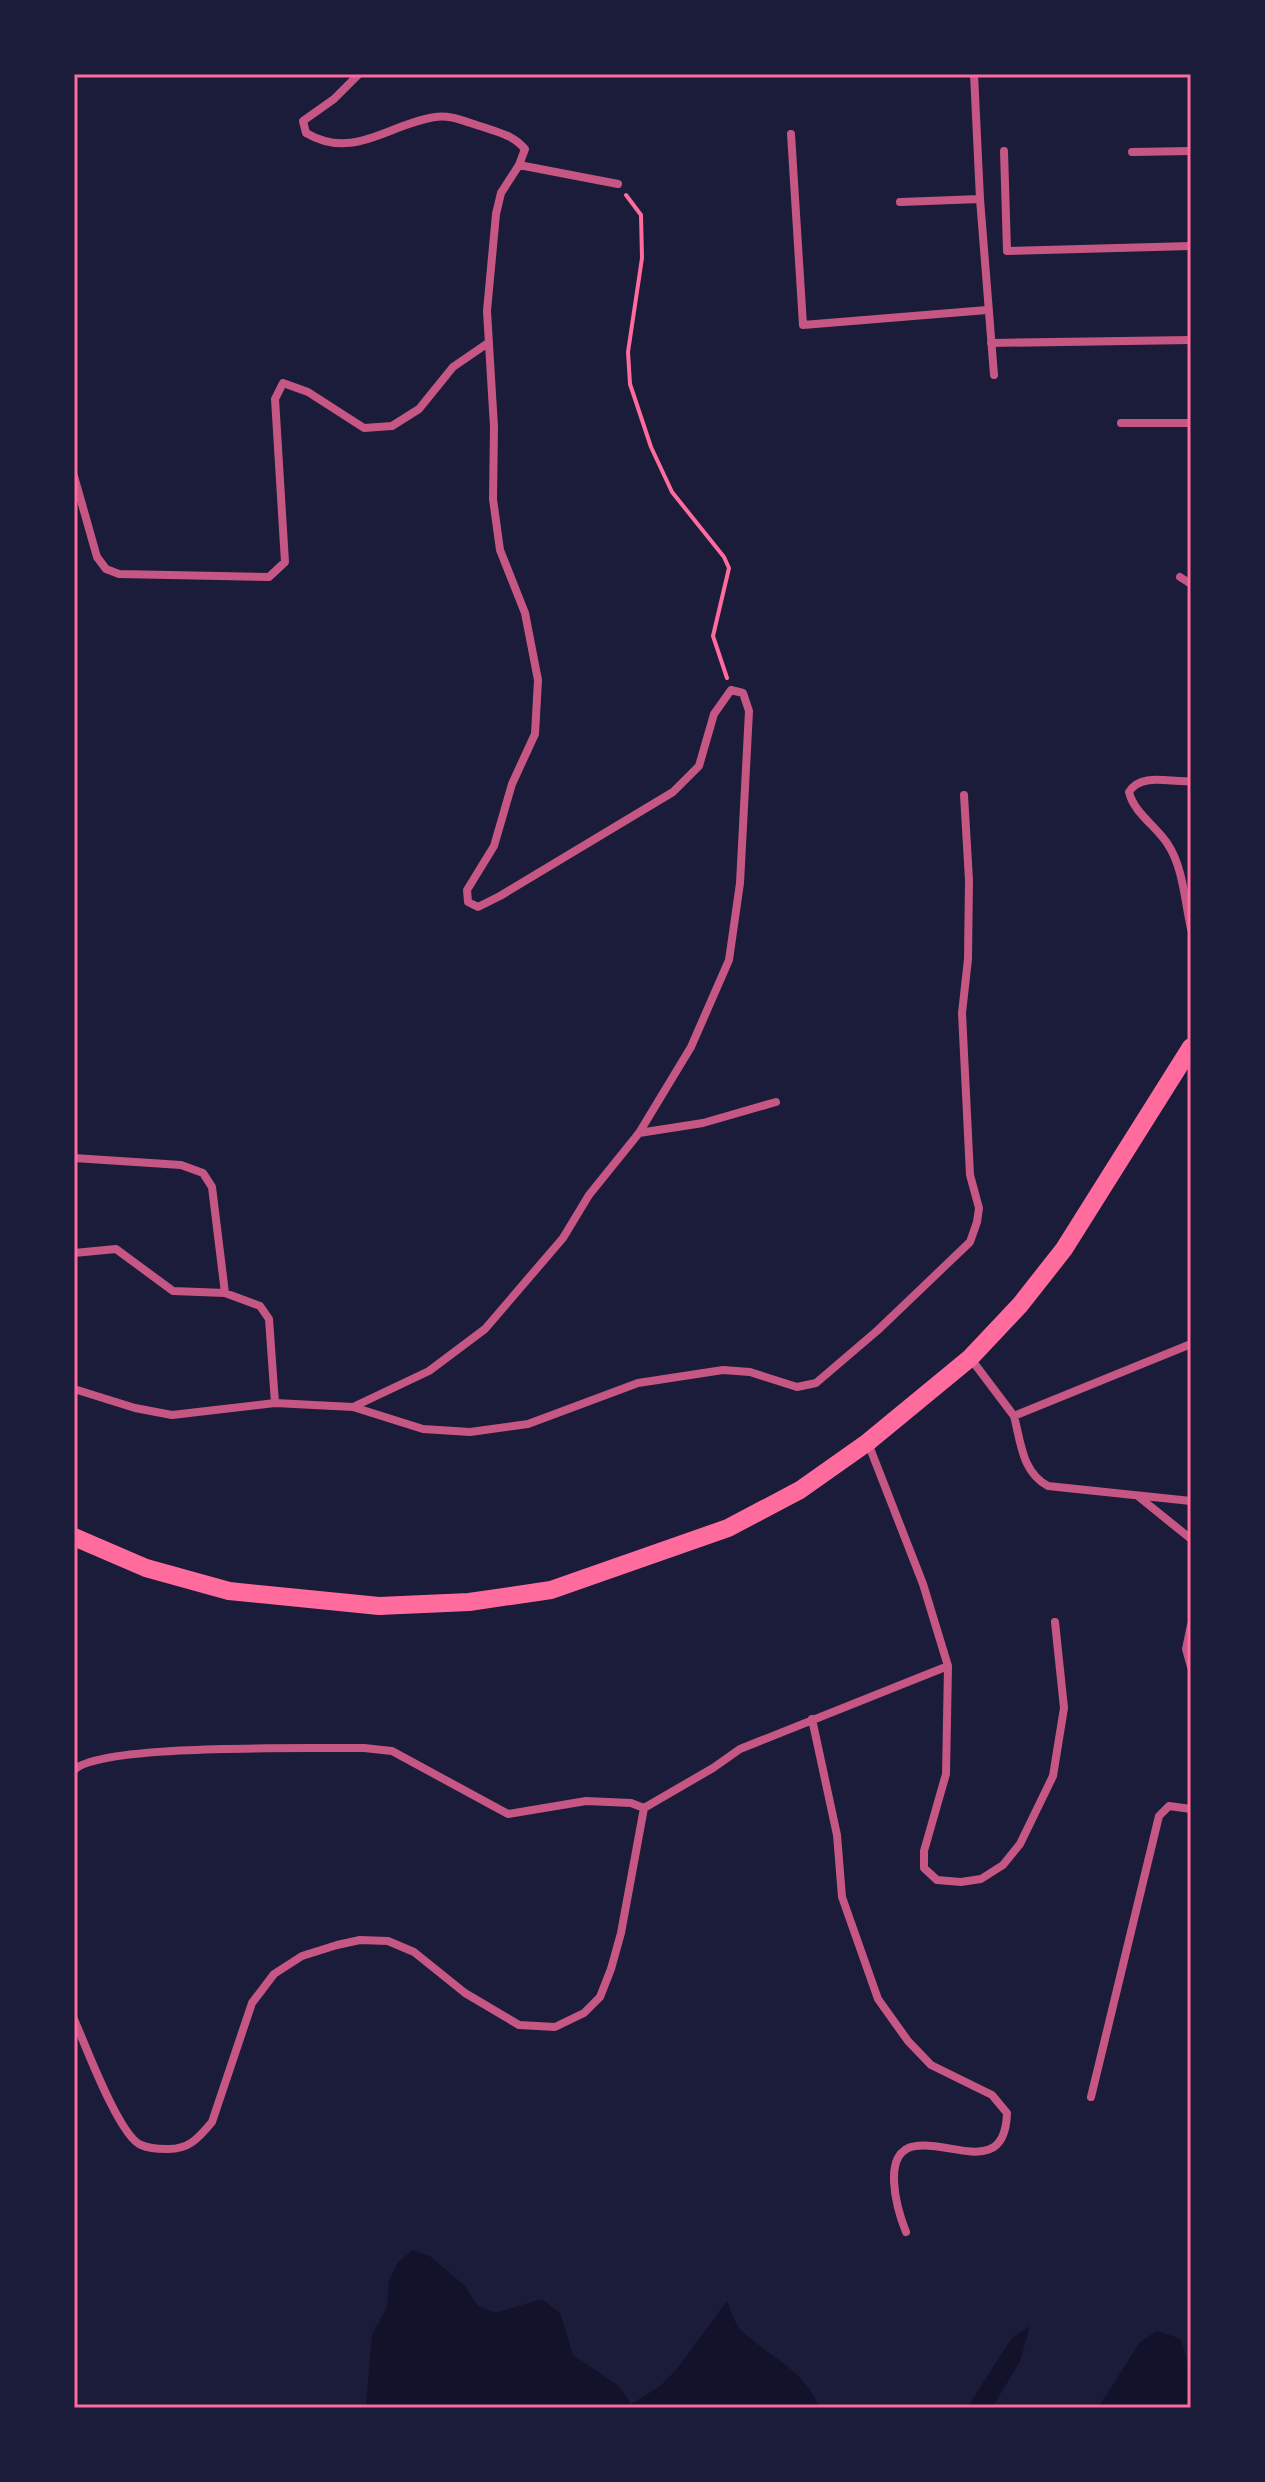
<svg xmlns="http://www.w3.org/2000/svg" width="1265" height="2482" viewBox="0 0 1265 2482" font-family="'PT Sans',sans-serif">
<rect width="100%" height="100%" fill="#1b1b3a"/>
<!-- water -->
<path fill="#12122b" d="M413,2250L431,2257L464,2285L478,2306L495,2313L542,2299L560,2313L573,2355L619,2386L631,2404L659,2387L677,2369L727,2301C730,2309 734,2322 740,2329C768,2357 805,2369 819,2408H366L372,2335L387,2307L389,2281L398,2262Z
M1030,2326L1020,2361L992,2408H967L1011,2339Z
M1157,2331L1181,2339L1191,2373V2408H1098L1140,2342Z"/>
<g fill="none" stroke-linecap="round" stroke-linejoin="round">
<!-- path -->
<path stroke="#ff6b9d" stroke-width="4" d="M626,195L641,215L642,258L628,352L630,384L651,447L672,492L724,557L729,568L713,636L727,678"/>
<!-- minor -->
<path stroke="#c65784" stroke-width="8" d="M359,74L334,99L303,121L306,133C354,161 388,124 435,117C450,114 468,123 483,127C500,133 513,135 525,149L519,165
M974,74L980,199L994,375
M791,134L803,325L987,310
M1004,151L1007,251L1191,246
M1132,152L1191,151
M900,202L980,199
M991,343L1191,340
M1121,423H1191
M74,476L97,557L106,569L119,574L269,577L285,562L275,399L283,383L308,392L364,428L392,426L419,409L453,367L488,343
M1180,577L1191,584
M1191,781C1171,783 1141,772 1129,792C1134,813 1155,825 1167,843C1183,866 1185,902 1191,929
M639,1133L703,1123L776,1102
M74,1158L181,1165L203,1173L212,1187L225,1293
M74,1253L116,1249L173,1291L225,1293L260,1306L269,1319L275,1403
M971,1359L1014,1416L1191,1344
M74,1389L135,1408L172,1415L275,1403L353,1407L423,1429L470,1432L528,1424L638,1383L723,1370L750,1372L797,1387L816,1383L878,1330L970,1242L977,1222L979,1208L970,1175L962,1013L968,959L969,880L964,795
M353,1407L429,1371L485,1329L563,1238L589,1195L639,1133L691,1047L729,960L740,883L749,711L743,693L731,690L714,714L699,766L673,792L500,896L478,907L468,902L467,890L494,846L512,784L535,734L538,680L525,613L500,550L493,499L494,427L487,311L496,214L501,193L519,165L618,184
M1014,1416C1021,1443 1022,1472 1048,1486L1191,1501
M868,1443L923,1584L948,1666L946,1774L924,1851V1868L937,1880L961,1882L981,1879L1003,1865L1020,1844L1053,1776L1064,1708L1055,1622
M1139,1497L1191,1539
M1191,1625L1186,1649L1191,1667
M812,1719L837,1835L842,1897L878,1999L908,2041L931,2065L992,2095L1007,2113C1005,2177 952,2141 916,2146C879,2150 898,2212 906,2232
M74,1770C102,1743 315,1749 364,1748L392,1751L508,1814L586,1801L631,1803L644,1808
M644,1808L713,1768L740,1749L948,1666
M74,2019C85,2044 119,2136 141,2145C148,2148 159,2149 166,2149C188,2150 198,2139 212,2122L252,2003L274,1974L302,1956L337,1945L360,1940L388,1941L414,1952L465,1993L519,2025L555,2027L584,2013L600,1997L611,1969L621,1933L644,1808
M1091,2097L1159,1816L1169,1806L1191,1809"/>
<!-- primary -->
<path stroke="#ff6b9d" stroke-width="18" d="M74,1537L146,1568L229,1591L379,1606L469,1602L551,1590L728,1528L800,1490L868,1442L970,1358L1020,1305L1064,1249L1191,1047"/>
</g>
<!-- border -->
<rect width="1265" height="2482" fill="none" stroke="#1b1b3a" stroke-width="152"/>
<rect x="76" y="76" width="1113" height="2330" fill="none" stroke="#ff6b9d" stroke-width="3"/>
</svg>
